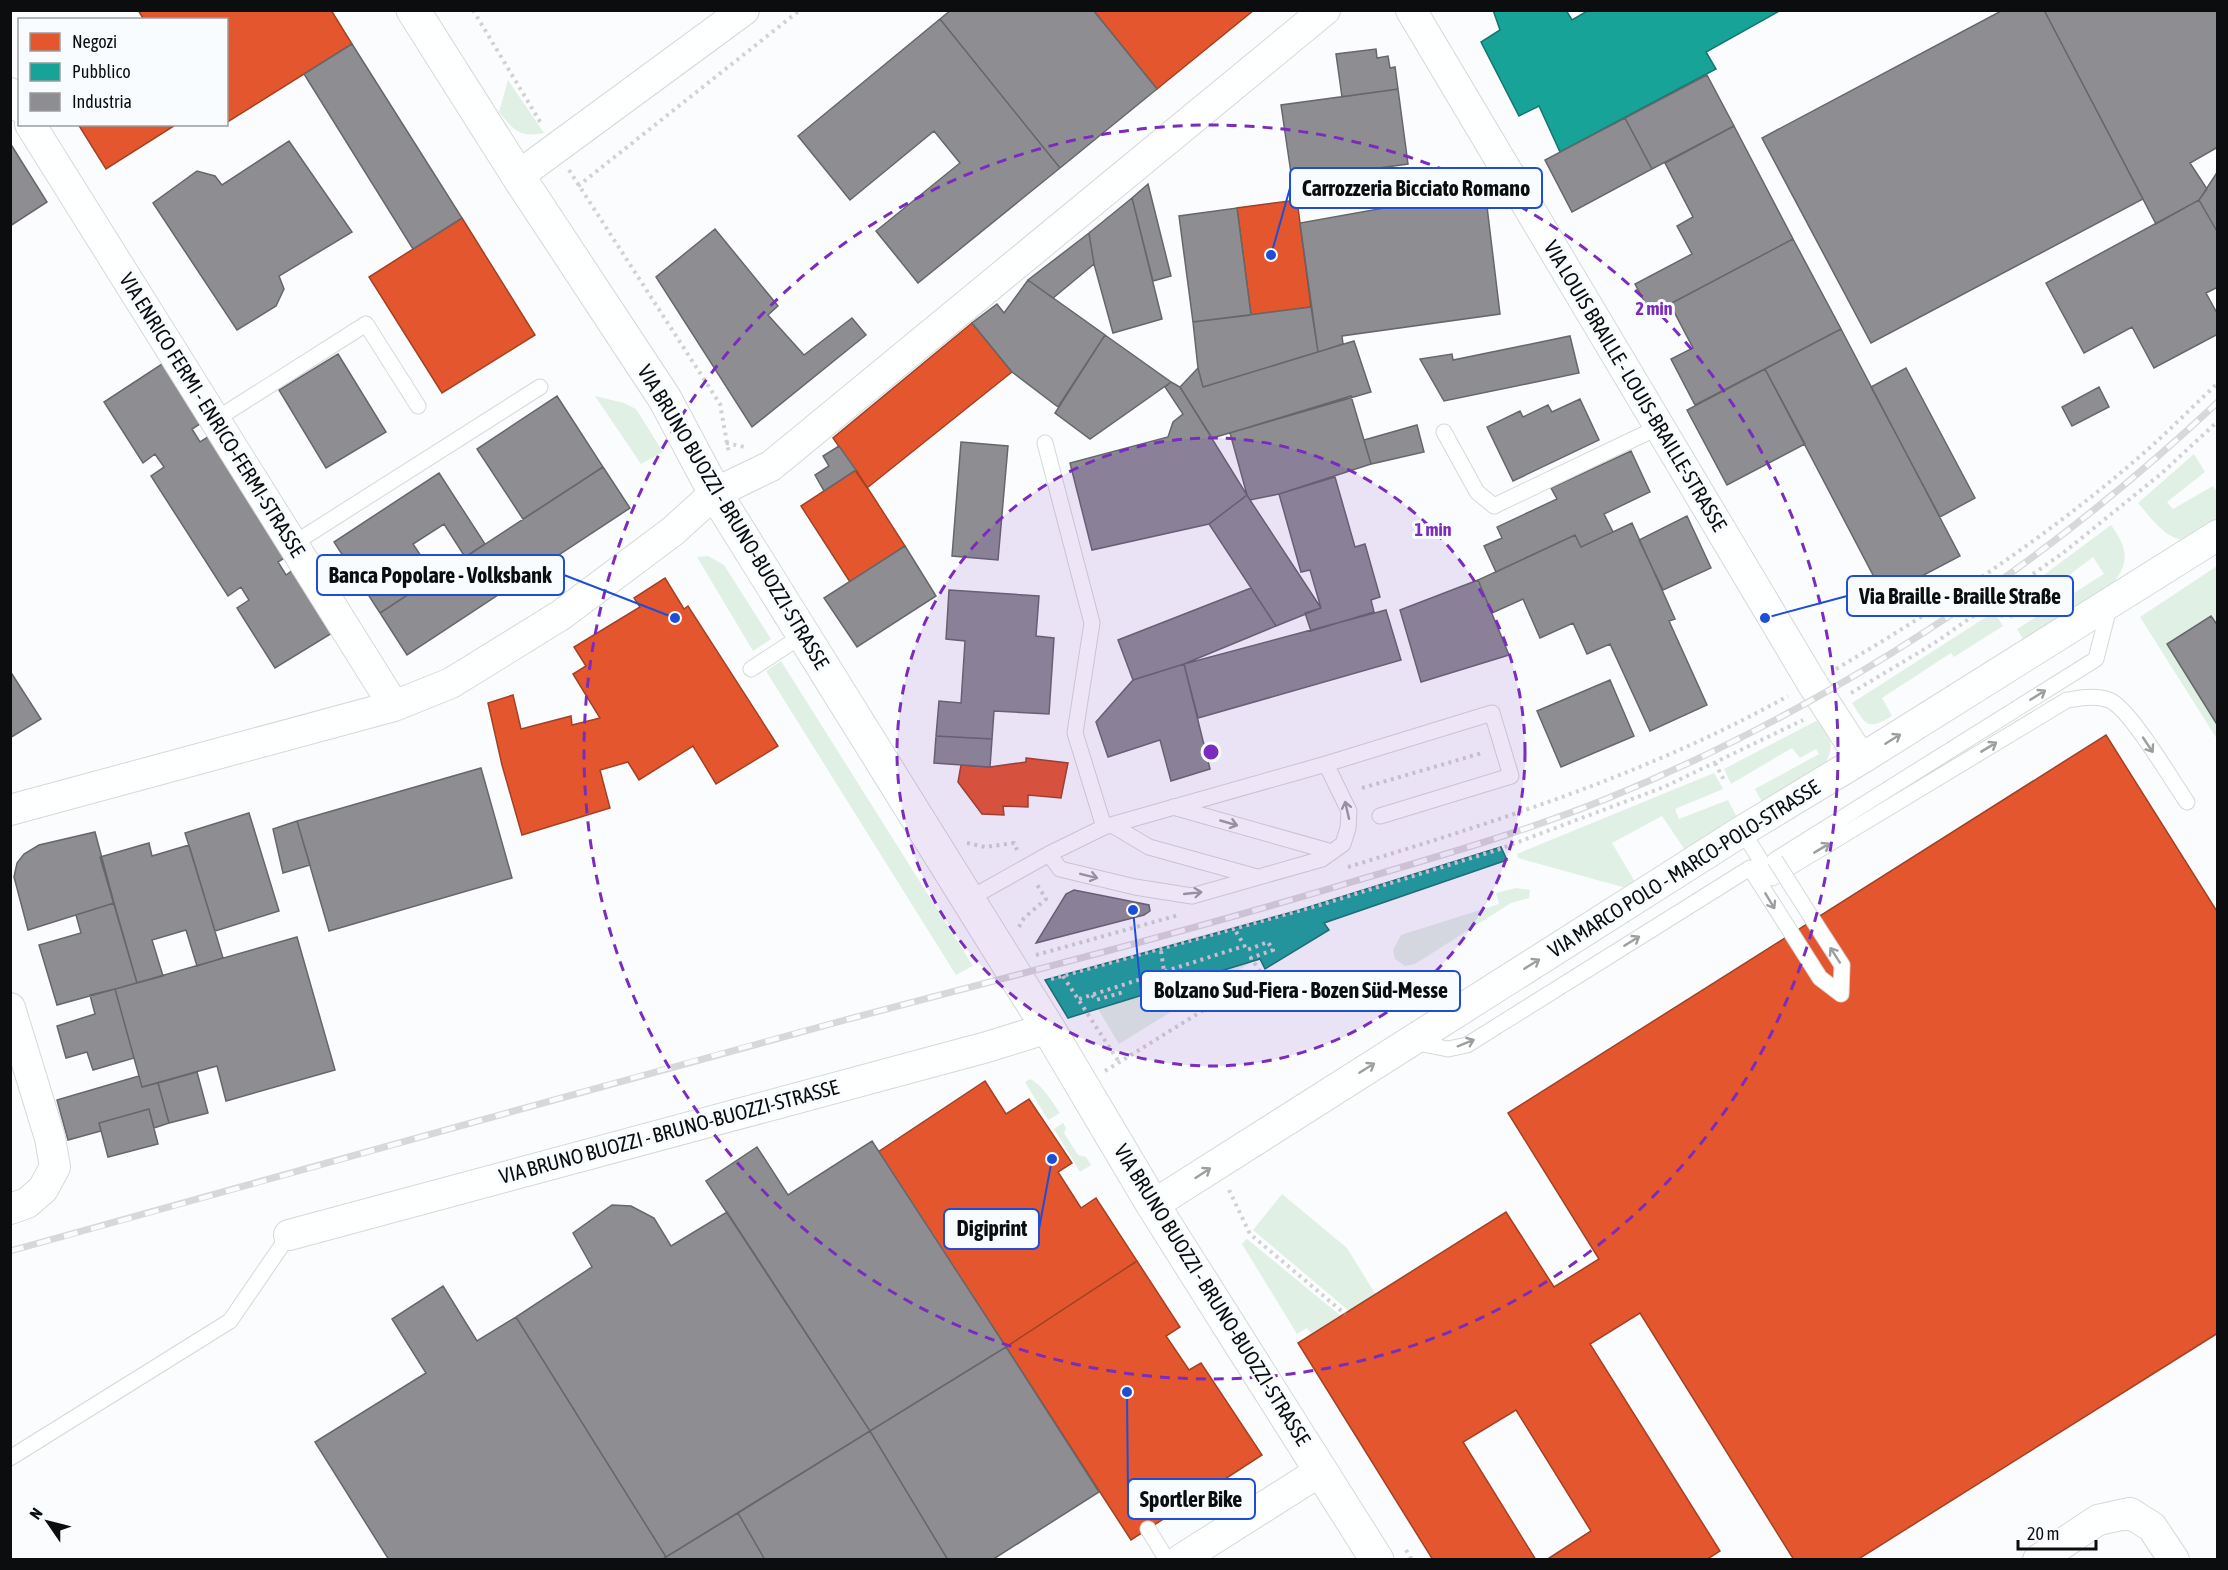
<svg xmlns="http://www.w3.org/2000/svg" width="2228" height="1570" viewBox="0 0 2228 1570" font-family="'Asap Condensed',sans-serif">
<rect width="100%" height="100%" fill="#fafcfd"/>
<!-- green -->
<path fill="#e1f0e5" d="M508,80L544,133C519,138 514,130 499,112Z
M595,396L624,403L636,409L663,452L641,464Z
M2194,454L2205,472L2167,502L2173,509L2213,486L2217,492V519C2208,525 2199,532 2190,537C2170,547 2150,516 2138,503Z
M2111,525C2126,546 2131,560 2114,582L2023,639L2017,629L2104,574L2093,557L2011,619L2002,606Z
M708,556L724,565L771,639L753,651L697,557Z
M2217,566V739L2140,617Z
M1994,612L2003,626L1954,657L1951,653L1882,698L1892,716C1867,731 1866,725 1852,703Z
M781,661L973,966L956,975L766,671Z
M1818,720C1829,737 1836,743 1826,762L1763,804L1755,789L1819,754L1816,749L1800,758L1792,748L1731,784L1724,769Z
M1714,773L1723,789L1675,809L1679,819L1728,800L1739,821L1687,853L1662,816L1612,843L1635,882L1626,888L1518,858L1517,854Z
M1516,888L1530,890L1529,898L1511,903L1415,964L1405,966L1395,959L1393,950L1401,935L1499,904L1496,893Z
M1250,963L1119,1044L1098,1009Z
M1030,1079C1044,1086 1051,1101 1060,1113L1048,1120L1025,1082Z
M1063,1123L1066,1128L1064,1133L1078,1155L1086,1157L1091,1165L1080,1172L1054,1129Z
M1282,1194L1347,1248L1376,1295L1349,1311L1253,1230Z
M1247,1239L1341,1316L1312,1334L1307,1328L1297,1334L1242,1244Z"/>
<!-- shops -->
<path fill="#e4572e" stroke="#a34125" stroke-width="1.5" d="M138,10H331L352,44L226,123V20H144Z
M1093,10H1254L1157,89Z
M78,124H177L106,169Z
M1297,200L1311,307L1251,315L1237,208Z
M462,218L535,335L442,393L369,277Z
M972,323L1012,372L867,488L833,438Z
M856,470L905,546L850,582L801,506Z
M665,578L684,609L688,606L778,746L716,784L693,746L639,780L628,762L600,770L610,808L522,835L502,765L488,703L513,695L521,729L571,716L572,725L600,718L573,674L586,666L574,647L640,607L634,598Z
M2106,735L2218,913V1333L1857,1560H1794L1640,1313L1590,1344L1720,1551L1706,1560H1546L1591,1531L1516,1410L1463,1442L1536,1560H1433L1298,1343L1506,1212L1554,1287L1599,1259L1508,1113Z
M1026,758L1068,763L1061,798L1028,795V807L1003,806L1004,815L982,814L958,782L961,765L990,767L1026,762Z
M985,1081L1006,1114L1029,1099L1072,1163L1058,1172L1081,1208L1096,1198L1137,1261L1006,1347L878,1152Z
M1137,1261L1180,1327L1166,1336L1189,1370L1201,1363L1262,1455L1131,1540L1006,1347Z"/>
<!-- public -->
<path fill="#17a398" stroke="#14766f" stroke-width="1.5" d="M1493,10H1566L1572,20L1589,10H1781L1706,52L1716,69L1560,152L1539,106L1519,116L1481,42L1500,30Z
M1501,847L1507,860L1324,923L1329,930L1265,969L1260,959L1068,1018L1045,980L1296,911Z"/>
<!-- industry -->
<path fill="#8d8d92" stroke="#66676b" stroke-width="1.5" d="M951,10H1093L1157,89L1060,168L940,19Z
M2003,10H2044L2143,199L1871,343L1762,138Z
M2044,10H2218V147L2190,163L2207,189L2199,200L2156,224Z
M940,19L1060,168L918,283L876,231L960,163L934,131L850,200L798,136Z
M352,44L462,218L413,249L304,74Z
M1376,49L1377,58L1388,56L1390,68L1395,67L1398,89L1342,97L1336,54Z
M1707,75L1734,126L1652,169L1625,118Z
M1398,89L1408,164L1292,180L1281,105Z
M1625,118L1652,169L1572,212L1545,160Z
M1734,126L1793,239L1651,314L1635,284L1692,254L1677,226L1693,217L1665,163Z
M289,141L352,232L279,276L284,289L276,306L237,330L153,203L197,171L215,176L222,185Z
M10,143L47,202L10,226Z
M2218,171V233L2199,200Z
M1148,184L1171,276L1153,281L1132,198Z
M1485,190L1500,314L1342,336L1343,344L1318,352L1300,223Z
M1132,198L1162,319L1113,333L1094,264L1089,233Z
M2199,200L2218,233V287L2206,293L2218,315V334L2154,368L2132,327L2084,353L2046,283Z
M1237,208L1251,315L1193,322L1179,216Z
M715,229L778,306L768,315L804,355L852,318L866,335L752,427L656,277Z
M1089,233L1094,264L1053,298L1028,280Z
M1793,239L1841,329L1695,405L1671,359L1693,348L1670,304Z
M1028,280L1105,335L1058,407L1012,372L972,323L997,304L1004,313Z
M1311,307L1318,352L1203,387L1198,368L1193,322Z
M1841,329L1960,556L1884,596L1765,369Z
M1105,335L1171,382L1090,439L1055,413Z
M1570,336L1579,373L1444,401L1420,359L1452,354L1453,360Z
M1354,341L1371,392L1212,438L1180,387L1198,368L1203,387Z
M338,354L386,432L326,468L279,390Z
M165,362L203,422L192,429L200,442L211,435L289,555L278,562L286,575L297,567L337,630L275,668L237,608L249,600L241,587L228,596L151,476L164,467L155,454L143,463L104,402Z
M1906,368L1975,498L1940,517L1871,387Z
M1765,369L1805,444L1727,485L1687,410Z
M1171,382L1180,387L1247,495L1209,524L1092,550L1070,463L1168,437L1173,422L1183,414L1165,387Z
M2099,387L2109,407L2072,426L2062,407Z
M557,396L603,467L523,519L477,449Z
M1351,396L1371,464L1279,494L1250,500L1247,495L1230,433Z
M1580,399L1599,440L1513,481L1487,427L1520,411L1523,417L1548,405L1552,412Z
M1417,425L1424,452L1371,464L1364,440Z
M961,442L1008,446L998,560L952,556Z
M839,446L856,470L824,491L815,475L829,466L823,456Z
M1631,451L1650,492L1604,514L1613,532L1581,547L1575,535L1496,572L1484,546L1502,538L1497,527L1557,499L1551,488Z
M603,467L630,508L407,655L380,613Z
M439,473L485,544L465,557L444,524L413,544L435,577L380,613L334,542Z
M1335,477L1355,547L1365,544L1380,597L1371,600L1374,612L1311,631L1305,613L1321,608L1310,570L1301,572L1279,494Z
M1247,495L1250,500L1321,608L1276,626L1209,524Z
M1687,516L1711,568L1663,590L1639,540Z
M1632,523L1675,619L1669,621L1707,705L1650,731L1610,644L1587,654L1573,623L1540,638L1523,599L1492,613L1478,580L1575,535L1581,547Z
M905,546L936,596L857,647L824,598Z
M1478,580L1509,655L1421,682L1400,610Z
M1251,588L1276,626L1184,664L1133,680L1118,640Z
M949,590L1039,596L1036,636L1054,638L1049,714L994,711L992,739L936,736L939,701L961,703L965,641L946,639Z
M1386,610L1401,660L1198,718L1184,664Z
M2211,616L2218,626V726L2167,644Z
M1184,664L1210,769L1171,781L1160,740L1108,757L1096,722L1133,680Z
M10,671L41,719L10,738Z
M1610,680L1634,736L1561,767L1537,711Z
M936,736L992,739L990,767L934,763Z
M481,768L512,878L329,931L297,821Z
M249,813L279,911L215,931L185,833Z
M297,821L310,865L283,873L273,829Z
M95,832L114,903L28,930L14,877L17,863L24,854L39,845Z
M149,843L152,856L189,845L223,958L197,966L186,930L152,940L163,976L137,983L100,857Z
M1074,890L1149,905L1150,911L1144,915L1036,943L1066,894Z
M114,903L137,983L57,1005L39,945L81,933L76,915Z
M297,937L335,1070L226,1101L217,1066L142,1087L115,989Z
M115,989L134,1058L93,1070L87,1052L66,1058L57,1026L95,1014L90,995Z
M197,1072L208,1113L169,1123L158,1083Z
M139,1076L142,1087L158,1083L169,1123L154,1128L149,1109L99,1123L101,1131L68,1140L57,1100Z
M149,1109L158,1144L108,1157L99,1123Z
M872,1141L1006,1347L870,1431L706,1181L757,1147L788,1195Z
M612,1205L631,1206L654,1218L671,1246L727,1212L870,1431L666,1557L516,1317L592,1267L573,1233Z
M443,1286L477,1341L516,1317L666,1557L661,1560H389L315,1442L426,1373L392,1319Z
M1006,1347L1099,1492L992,1560H948L870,1431Z
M870,1431L948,1560H765L738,1513Z
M738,1513L765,1560H661L666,1557Z"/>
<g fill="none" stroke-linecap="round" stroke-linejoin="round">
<defs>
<path id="service" d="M215,420L366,324L418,406
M1444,432L1477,492L1494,506L1659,427
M1045,443L1092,623L1075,733L1104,827
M293,544L540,387
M751,669L803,635
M1173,807L1332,852
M1112,825L1149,847L1257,877
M1742,831L1772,878L2067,700C2081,698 2095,695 2109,700C2130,708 2172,781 2187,802
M1049,854L1060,869L1135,887L1192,896L1322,859L1343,844L1348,828L1349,811L1326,764
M1775,860L2096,659L2110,604
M967,900L1049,854L1104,827L1326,764L1492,713L1511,776L1380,816
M1813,920L1842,965L1841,994
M1413,1042L1448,1049L1467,1045L1750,868L1820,978L1841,994
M10,1458L230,1321L289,1235
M1148,1529L1167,1560"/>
<path id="minor" d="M1411,10L1812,683L1861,759
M10,93L20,107
M30,124L394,706
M518,176L744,10
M10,810L394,706L451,683L561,615L673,531L715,493L771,466L1325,10
M10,1008L50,1138L55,1167L43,1189L27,1203L10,1209
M1153,1205L1742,831L1861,759L2218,535
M289,1235L987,1047L1048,1028
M1180,1560L1322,1470
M2038,1560L2098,1520L2130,1513L2152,1527L2174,1560"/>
<path id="secondary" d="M413,10L518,176L665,399L715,493L1048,1028L1153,1205L1377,1560"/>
</defs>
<!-- service casing -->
<use href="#service" stroke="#d6d8d9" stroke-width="17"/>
<!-- minor casing -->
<use href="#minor" stroke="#d6d8d9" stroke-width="32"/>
<!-- secondary casing -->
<use href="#secondary" stroke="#d6d8d9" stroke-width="35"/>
<!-- path -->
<path stroke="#d2d2d3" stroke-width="4" stroke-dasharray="3 4.5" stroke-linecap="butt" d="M473,10L542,125
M569,170L720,404L729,454
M578,186L800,10
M726,443L745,447
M1993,602L2005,620
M1836,669C1944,605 2050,535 2145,452C2170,430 2193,406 2218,383
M1851,693L1933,644L2063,553L2162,473L2218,421
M1715,763L1725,782
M1362,788L1482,753
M967,843L985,847L1014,843L1017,850
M1348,867C1498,821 1650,773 1788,696
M1019,927L1024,918L1046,899L1036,883
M1161,951L1164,971
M1036,955L1179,915
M1063,976L1119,1062
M1051,979L1320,905L1497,850L1664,787L1803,720
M1092,995L1096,1000L1124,992
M1079,999L1244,946
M1105,1071L1262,974L1251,958L1273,950L1268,942L1247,950L1235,930
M1229,1190L1250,1234L1345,1314
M1406,1550L1412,1560"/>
<!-- service -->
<use href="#service" stroke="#feffff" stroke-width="15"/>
<!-- minor -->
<use href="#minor" stroke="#feffff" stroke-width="30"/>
<!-- secondary -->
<use href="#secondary" stroke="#feffff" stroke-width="33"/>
<defs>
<path id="rail" d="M10,1251C289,1175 566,1095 845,1020C1015,975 1186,932 1355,881C1439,856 1524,832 1606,799C1832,707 2040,569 2218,402"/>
</defs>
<!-- rail casing -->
<use href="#rail" stroke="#d8d8d8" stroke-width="7"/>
<!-- rail -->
<use href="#rail" stroke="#f9fcfe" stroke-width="4.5" stroke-dasharray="14" stroke-linecap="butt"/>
<defs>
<path id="service-bridge" d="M1775,860L1813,920"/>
</defs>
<!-- service-bridge casing -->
<use href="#service-bridge" stroke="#d6d8d9" stroke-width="17" stroke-linecap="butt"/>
<!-- service-bridge -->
<use href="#service-bridge" stroke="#feffff" stroke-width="15"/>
</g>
<!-- one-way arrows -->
<defs><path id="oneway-shaft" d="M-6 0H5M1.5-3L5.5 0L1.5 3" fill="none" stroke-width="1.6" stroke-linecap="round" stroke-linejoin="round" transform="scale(1.5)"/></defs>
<g stroke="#9d9e9f">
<use href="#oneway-shaft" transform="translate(2038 695) rotate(-32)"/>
<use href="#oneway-shaft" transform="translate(1893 739) rotate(-32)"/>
<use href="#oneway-shaft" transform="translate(2148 745) rotate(56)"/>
<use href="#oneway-shaft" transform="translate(1989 747) rotate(-31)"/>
<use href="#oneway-shaft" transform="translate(1347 810) rotate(-103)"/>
<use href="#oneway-shaft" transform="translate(1229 823) rotate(16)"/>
<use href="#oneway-shaft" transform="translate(1822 848) rotate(-31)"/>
<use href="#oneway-shaft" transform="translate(1089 876) rotate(14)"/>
<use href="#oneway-shaft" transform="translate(1193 893) rotate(-6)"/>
<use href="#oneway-shaft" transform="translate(1770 901) rotate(59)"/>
<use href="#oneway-shaft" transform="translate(1632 941) rotate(-32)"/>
<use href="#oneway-shaft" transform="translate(1835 955) rotate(-123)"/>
<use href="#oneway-shaft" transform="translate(1532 964) rotate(-32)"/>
<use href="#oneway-shaft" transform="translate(1466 1043) rotate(-22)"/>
<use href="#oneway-shaft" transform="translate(1367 1068) rotate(-32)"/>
<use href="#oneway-shaft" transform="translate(1203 1173) rotate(-33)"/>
</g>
<!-- distance rings -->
<circle cx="1211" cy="752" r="314" fill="#7b2cbf" fill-opacity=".12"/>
<g fill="none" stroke="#7b2cbf" stroke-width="3" stroke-dasharray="10 8">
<circle cx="1211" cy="752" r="314"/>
<circle cx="1211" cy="752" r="627"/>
</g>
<g text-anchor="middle" stroke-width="6" stroke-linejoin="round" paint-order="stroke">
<!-- street labels -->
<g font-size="21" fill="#0c0d0f" stroke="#f9fcfe">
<text transform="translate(1635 386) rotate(59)" y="7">VIA LOUIS BRAILLE - LOUIS-BRAILLE-STRASSE</text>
<text transform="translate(212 415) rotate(58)" y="7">VIA ENRICO FERMI - ENRICO-FERMI-STRASSE</text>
<text transform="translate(733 517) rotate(59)" y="7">VIA BRUNO BUOZZI - BRUNO-BUOZZI-STRASSE</text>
<text transform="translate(1684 869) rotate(-32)" y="7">VIA MARCO POLO - MARCO-POLO-STRASSE</text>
<text transform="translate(669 1132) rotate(-15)" y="7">VIA BRUNO BUOZZI - BRUNO-BUOZZI-STRASSE</text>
<text transform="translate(1212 1295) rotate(58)" y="7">VIA BRUNO BUOZZI - BRUNO-BUOZZI-STRASSE</text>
</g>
</g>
<circle cx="1211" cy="752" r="9" fill="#7b2cbf" stroke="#f9fcfe" stroke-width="3"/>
<g font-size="18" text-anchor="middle" font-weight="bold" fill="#7b2cbf" stroke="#f9fcfe" stroke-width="6" stroke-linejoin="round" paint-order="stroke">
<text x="1654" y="315">2 min</text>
<text x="1433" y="536">1 min</text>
</g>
<!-- callouts -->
<path fill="none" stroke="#1d4ed8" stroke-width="2" d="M1271 255L1290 188M675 618L564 575M1765 618L1847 596M1133 910L1141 991M1052 1159L1039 1229M1127 1392L1128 1499"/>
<g fill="#1d4ed8" stroke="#f9fcfe" stroke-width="2">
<circle cx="1271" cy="255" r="6"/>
<circle cx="675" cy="618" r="6"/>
<circle cx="1765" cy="618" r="6"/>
<circle cx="1133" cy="910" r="6"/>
<circle cx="1052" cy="1159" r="6"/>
<circle cx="1127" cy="1392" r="6"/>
</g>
<g fill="#f9fcfe" stroke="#1d4ed8" stroke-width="2">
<rect x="1290" y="168" width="252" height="40" rx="6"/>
<rect x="317" y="555" width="247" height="40" rx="6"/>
<rect x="1847" y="576" width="226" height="40" rx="6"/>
<rect x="1141" y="971" width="319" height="40" rx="6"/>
<rect x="944" y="1209" width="95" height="40" rx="6"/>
<rect x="1128" y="1479" width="127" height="40" rx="6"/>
</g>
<g font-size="22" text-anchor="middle" font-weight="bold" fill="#0c0d0f">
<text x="1416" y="196">Carrozzeria Bicciato Romano</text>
<text x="440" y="583">Banca Popolare - Volksbank</text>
<text x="1960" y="604">Via Braille - Braille Straße</text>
<text x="1301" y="998">Bolzano Sud-Fiera - Bozen Süd-Messe</text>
<text x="992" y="1236">Digiprint</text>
<text x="1191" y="1507">Sportler Bike</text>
</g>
<!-- border -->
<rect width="2228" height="1570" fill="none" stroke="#0c0d0f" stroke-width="24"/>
<!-- legend -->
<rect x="18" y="18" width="210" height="108" fill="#f9fcfe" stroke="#9a9c9e" stroke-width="1.5"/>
<rect x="30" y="33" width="30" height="18" fill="#e4572e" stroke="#9a9c9e" stroke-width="1.5"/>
<text x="72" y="48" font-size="18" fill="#0c0d0f">Negozi</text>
<rect x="30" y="63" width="30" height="18" fill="#17a398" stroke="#9a9c9e" stroke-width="1.5"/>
<text x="72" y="78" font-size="18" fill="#0c0d0f">Pubblico</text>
<rect x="30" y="93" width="30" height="18" fill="#8d8d92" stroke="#9a9c9e" stroke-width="1.5"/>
<text x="72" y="108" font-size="18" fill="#0c0d0f">Industria</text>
<!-- north arrow -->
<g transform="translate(48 1522) rotate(305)" stroke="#f9fcfe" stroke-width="4.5" paint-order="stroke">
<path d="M0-4.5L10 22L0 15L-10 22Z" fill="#0c0d0f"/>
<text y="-9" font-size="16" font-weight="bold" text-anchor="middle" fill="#0c0d0f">N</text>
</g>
<!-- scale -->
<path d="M2018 1540v9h78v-9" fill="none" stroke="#0c0d0f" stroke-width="3"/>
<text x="2027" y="1540" font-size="18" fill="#0c0d0f" stroke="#f9fcfe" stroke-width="4.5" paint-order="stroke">20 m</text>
</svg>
